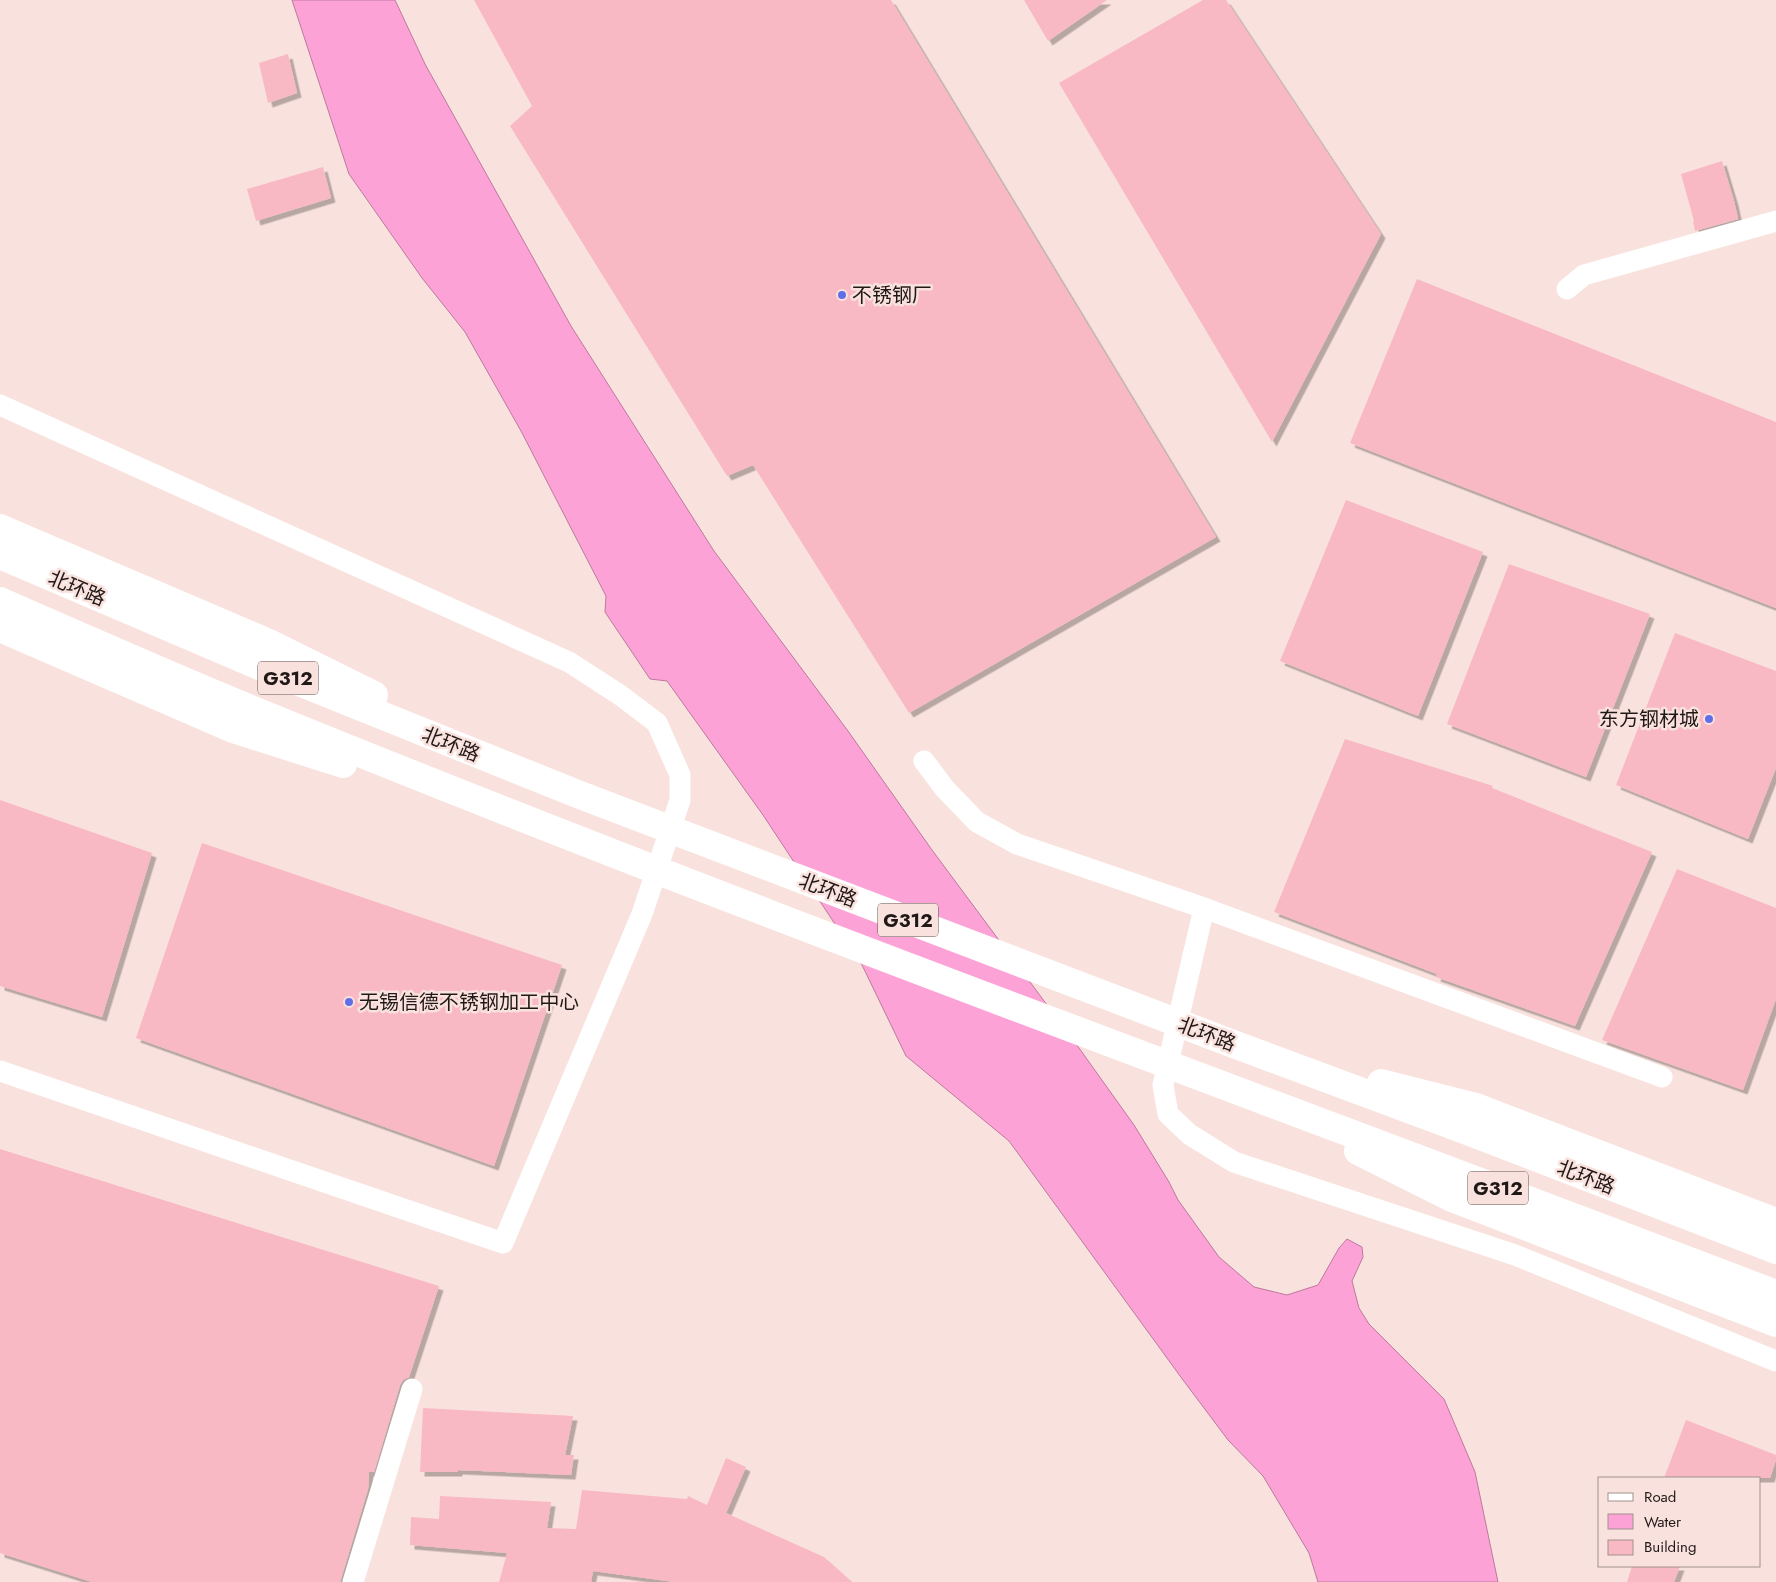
<svg xmlns="http://www.w3.org/2000/svg" width="1776" height="1582" viewBox="0 0 1776 1582" font-family="Jost,'Noto Sans SC',sans-serif">
<defs>
<filter id="shadow"><feDropShadow dx="4.5" dy="4.5" stdDeviation="0" flood-color="#0004"/></filter>
</defs>
<rect width="100%" height="100%" fill="#f9e2dd"/>
<!-- water -->
<path fill="#fda2d7" stroke="#bb799d" d="M292,0H395L425,64L571,326L714,551L848,731L932,850L1079,1048L1134,1125L1169,1182L1178,1200L1219,1257L1254,1287L1287,1295L1318,1285L1339,1248L1347,1239L1362,1247L1363,1257L1352,1281L1359,1308L1369,1324L1444,1399L1475,1472L1498,1582H1318L1309,1553L1263,1476L1228,1440L1183,1380L1009,1141L906,1056L862,965L763,815L667,681L650,679L605,612L606,596L521,431L465,332L422,278L349,174Z"/>
<!-- building -->
<path fill="#f9b9c4" filter="url(#shadow)" d="M474,0H891L1216,537L909,713L753,465L727,476L510,126L532,106Z
M1024,0H1107L1048,41Z
M1203,0H1226L1381,234L1272,442L1059,83Z
M288,54L297,93L268,103L259,63Z
M1722,161L1734,201L1738,219L1695,231L1693,221H1694L1681,174Z
M323,167L331,198L256,221L247,189Z
M1417,279L1776,422V608L1350,443Z
M1346,500L1483,552L1418,716L1280,661Z
M1509,564L1650,614L1586,777L1447,724Z
M1675,633L1776,671V768L1748,839L1616,785Z
M1345,739L1493,786L1492,788L1652,852L1575,1026L1436,977L1437,974L1274,912Z
M0,800L152,853L102,1017L0,986Z
M202,843L562,965L494,1166L136,1038Z
M1677,869L1776,908V999L1743,1090L1602,1040Z
M0,1149L439,1286L409,1377L403,1380L400,1385L374,1472H369L368,1489L340,1582H92L0,1553Z
M423,1408L573,1416L565,1455H574L571,1475L458,1470V1472H420Z
M1686,1420L1776,1455V1460L1770,1478H1664Z
M726,1458L746,1467L726,1513L824,1557L852,1582H675L593,1571L591,1582H499L507,1553L410,1545L411,1517L439,1519L440,1496L551,1502L547,1528L576,1529L582,1490L687,1499L688,1496L707,1505Z
M1632,1566H1680L1674,1582H1627Z"/>
<g fill="none" stroke-linecap="round" stroke-linejoin="round">
<!-- minor -->
<path stroke="#fff" stroke-width="21" d="M1567,289L1584,275L1776,221
M0,405L569,662L620,695L657,723L680,775V800L642,914L503,1243L0,1071
M924,761L945,789L977,822L1017,844L1204,908L1662,1077
M1204,908L1163,1085L1168,1114L1189,1134L1234,1162L1515,1255L1776,1361
M353,1582L412,1389"/>
<!-- highway -->
<path stroke="#fff" stroke-width="28" d="M0,528L269,643L374,695
M0,555L259,666L580,795L1236,1045L1465,1130L1776,1250
M0,601C82,637 164,673 246,707C752,914 1266,1099 1776,1294
M0,628L233,729L343,764
M1381,1083L1476,1107L1776,1222
M1358,1151L1452,1198L1776,1323"/>
</g>
<!-- markers -->
<g fill="#606fe7" stroke="#f9e2dd" stroke-width="2">
<circle cx="842" cy="295" r="5"/>
<circle cx="1709" cy="719" r="5"/>
<circle cx="349" cy="1002" r="5"/>
</g>
<g text-anchor="middle" stroke-width="5" stroke-linejoin="round" paint-order="stroke">
<!-- shield labels -->
<g fill="#f9e2dd" stroke="#615552" stroke-width="1">
<rect x="258" y="661.5" width="60" height="33" rx="4"/>
<rect x="878" y="903.5" width="60" height="33" rx="4"/>
<rect x="1468" y="1171.5" width="60" height="33" rx="4"/>
</g>
<g font-size="19" font-weight="bold" fill="#201817">
<text x="288" y="685">G312</text>
<text x="908" y="927">G312</text>
<text x="1498" y="1195">G312</text>
</g>
<!-- poi labels -->
<g font-size="20" fill="#201817" stroke="#f9e2dd" text-anchor="start">
<text x="852" y="302">不锈钢厂</text>
<text x="1699" y="726" text-anchor="end">东方钢材城</text>
<text x="359" y="1009">无锡信德不锈钢加工中心</text>
</g>
<!-- street labels -->
<g font-size="20" fill="#201817" stroke="#f9e2dd">
<text transform="translate(77 588) rotate(23)" y="7">北环路</text>
<text transform="translate(451 744) rotate(22)" y="7">北环路</text>
<text transform="translate(828 890) rotate(21)" y="7">北环路</text>
<text transform="translate(1207 1034) rotate(21)" y="7">北环路</text>
<text transform="translate(1586 1177) rotate(21)" y="7">北环路</text>
</g>
</g>
<!-- legend -->
<rect x="1598" y="1477" width="162" height="90" fill="#f9e2dd" stroke="#a2918e"/>
<rect x="1608" y="1493" width="25" height="8" fill="#ffffff" stroke="#a2918e"/>
<text x="1644" y="1502" font-size="15" fill="#201817">Road</text>
<rect x="1608" y="1514" width="25" height="15" fill="#fda2d7" stroke="#a2918e"/>
<text x="1644" y="1527" font-size="15" fill="#201817">Water</text>
<rect x="1608" y="1540" width="25" height="15" fill="#f9b9c4" stroke="#a2918e"/>
<text x="1644" y="1552" font-size="15" fill="#201817">Building</text>
</svg>
